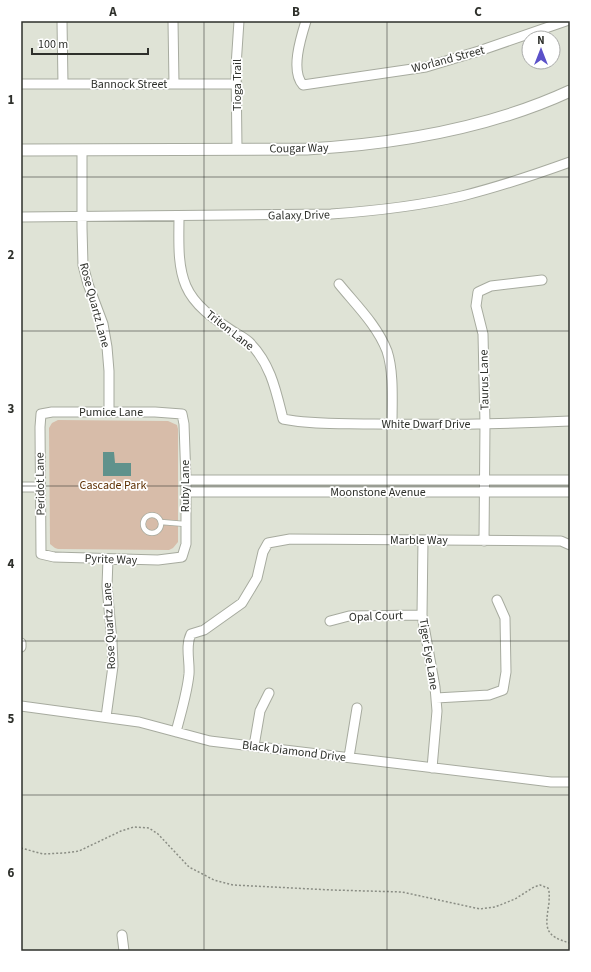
<svg xmlns="http://www.w3.org/2000/svg" width="591" height="972" viewBox="0 0 591 972" font-family="'Source Sans 3',sans-serif">
<rect width="100%" height="100%" fill="#dfe3d6"/>
<!-- green -->
<path fill="#d7bca9" d="M58,420L168,421L177,425L178,429V542L173,548L169,550L58,549L55,548L50,544L49,428L52,423Z"/>
<!-- water -->
<path fill="#60928c" d="M103,452H114L115,463H131V476H103Z"/>
<g fill="none" stroke-linecap="round" stroke-linejoin="round">
<defs>
<path id="service" d="M143 524a9 9 0 1 1 18 0a9 9 0 1 1-18 0Z
M161,522L185,524"/>
<path id="minor" d="M62,21L63,84
M173,21L174,84
M306,21C301,37 290,71 303,85L426,67L479,51L566,21
M21,84H237
M237,149L236,66L239,21
M82,150V228L83,265L88,284L103,324L107,347L109,371V412
M21,217L331,214C375,211 419,206 462,196C498,187 534,175 570,162
M179,217C179,239 177,265 186,286C195,307 216,320 234,332C239,335 245,338 249,342C271,364 276,391 283,419C313,425 344,423 374,424C440,425 505,424 570,421
M339,284C356,305 377,325 387,351C394,372 392,402 392,424
M52,412H155L182,414L184,424L186,480V544L182,557L158,560L54,557L41,554L40,427L41,414Z
M186,480H570
M21,487H40
M186,492H570
M423,540L422,615L435,687L437,711L432,768
M484,541L485,424L483,334L476,306L478,292L491,286L542,280
M330,621L349,616L422,615
M21,643V647
M436,698L489,695L503,690L506,672L505,618L497,600
M21,706L139,722L210,741L551,782H570
M106,717L113,666L112,641L107,586L108,559
M176,732C181,712 187,694 189,674C190,661 185,646 191,634L204,630L242,603L257,578L263,552L268,543L290,539L561,541L570,545
M254,746L260,711L269,693
M349,757L357,708
M122,935L124,951"/>
<path id="tertiary" d="M21,150L307,149C394,144 490,128 570,91"/>
</defs>
<!-- service casing -->
<use href="#service" stroke="#a7ab9f" stroke-width="6"/>
<!-- minor casing -->
<use href="#minor" stroke="#a7ab9f" stroke-width="11"/>
<!-- tertiary casing -->
<use href="#tertiary" stroke="#a7ab9f" stroke-width="13"/>
<!-- path -->
<path stroke="#8a8d84" stroke-width="1.5" stroke-dasharray="2 2" stroke-linecap="butt" d="M21,848L43,854L64,853L79,851L121,831L134,827L149,828L158,834L189,867L214,880L233,885L332,890L402,892L480,909L495,907L515,899L534,887L540,885L548,888C550,893 549,897 549,903C545,928 544,936 570,943"/>
<!-- service -->
<use href="#service" stroke="#fff" stroke-width="4.5"/>
<!-- minor -->
<use href="#minor" stroke="#fff" stroke-width="9"/>
<!-- tertiary -->
<use href="#tertiary" stroke="#fff" stroke-width="11"/>
</g>
<!-- grid -->
<path fill="none" stroke="#2e302b" stroke-width="1" stroke-opacity="0.55" d="M204,21V951M387,21V951M21,177H570M21,331H570M21,486H570M21,641H570M21,795H570"/>
<g text-anchor="middle" stroke-width="3.5" stroke-linejoin="round" paint-order="stroke">
<!-- street labels -->
<g font-size="12" fill="#2e302b" stroke="#fff">
<text transform="translate(448 59) rotate(-15)" y="4">Worland Street</text>
<text x="129" y="88">Bannock Street</text>
<text transform="translate(237 85) rotate(-90)" y="4">Tioga Trail</text>
<text transform="translate(299 148) rotate(-1)" y="4">Cougar Way</text>
<text transform="translate(299 215) rotate(-1)" y="4">Galaxy Drive</text>
<text transform="translate(95 305) rotate(75)" y="4">Rose Quartz Lane</text>
<text transform="translate(230 330) rotate(38)" y="4">Triton Lane</text>
<text transform="translate(484 380) rotate(-91)" y="4">Taurus Lane</text>
<text x="111" y="416">Pumice Lane</text>
<text x="426" y="428">White Dwarf Drive</text>
<text transform="translate(40 484) rotate(-91)" y="4">Peridot Lane</text>
<text transform="translate(185 486) rotate(-90)" y="4">Ruby Lane</text>
<text x="378" y="496">Moonstone Avenue</text>
<text x="419" y="544">Marble Way</text>
<text transform="translate(111 559) rotate(2)" y="4">Pyrite Way</text>
<text transform="translate(376 616) rotate(-2)" y="4">Opal Court</text>
<text transform="translate(109 626) rotate(-93)" y="4">Rose Quartz Lane</text>
<text transform="translate(429 654) rotate(81)" y="4">Tiger Eye Lane</text>
<text transform="translate(294 751) rotate(7)" y="4">Black Diamond Drive</text>
</g>
<!-- park labels -->
<g font-size="12" fill="#5d2f02" stroke="#fff">
<text x="113" y="489">Cascade Park</text>
</g>
</g>
<!-- border -->
<rect width="591" height="972" fill="none" stroke="#ffffff" stroke-width="44"/>
<!-- north arrow -->
<g transform="translate(541 50)"><circle r="19" fill="#ffffff" stroke="#abacaa"/>
<path d="M0-3L7 15L0 10L-7 15Z" fill="#5b51c9"/>
<text y="-6" font-size="11" font-weight="bold" text-anchor="middle" fill="#2e302b">N</text>
</g>
<!-- scale -->
<path d="M32 48v6h116v-6" fill="none" stroke="#2e302b" stroke-width="2"/>
<text x="38" y="48" font-size="12" fill="#2e302b" stroke="#ffffff" stroke-width="3" paint-order="stroke">100 m</text>
<rect x="22" y="22" width="547" height="928" fill="none" stroke="#2e302b" stroke-width="1.5"/>
<g font-size="13" text-anchor="middle" font-weight="bold" fill="#2e302b">
<text x="113" y="16">A</text>
<text x="296" y="16">B</text>
<text x="478" y="16">C</text>
<text x="11" y="104">1</text>
<text x="11" y="259">2</text>
<text x="11" y="413">3</text>
<text x="11" y="568">4</text>
<text x="11" y="723">5</text>
<text x="11" y="877">6</text>
</g>
</svg>
